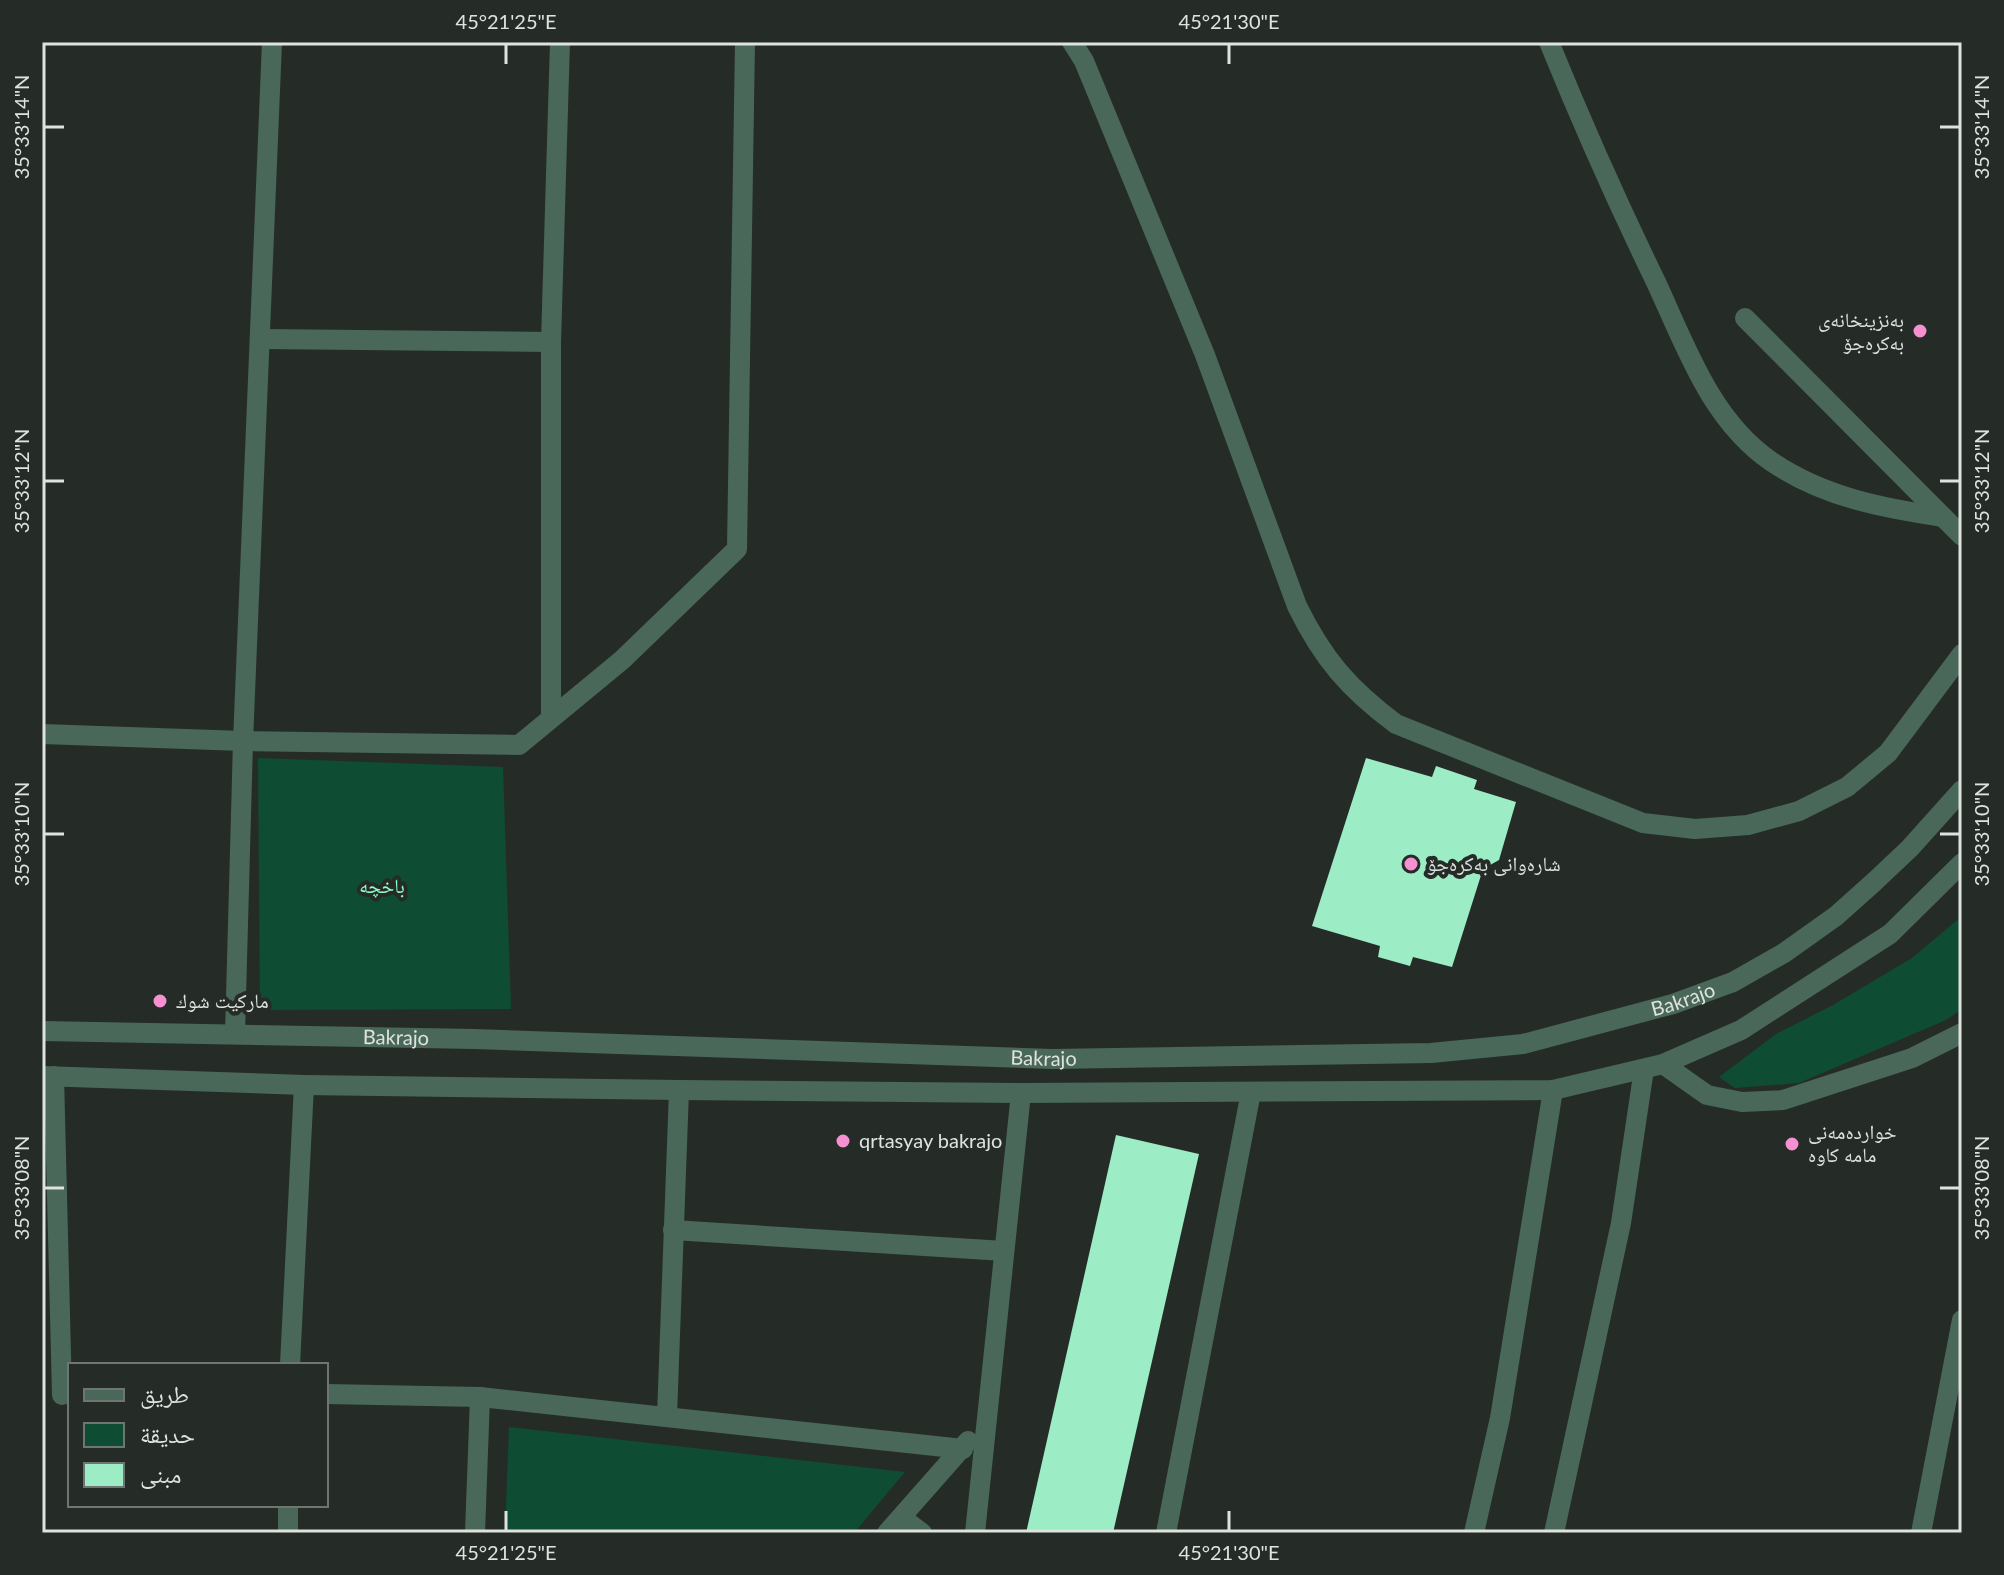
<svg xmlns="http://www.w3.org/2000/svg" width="2004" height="1575" viewBox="0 0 2004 1575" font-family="Lato,'Noto Naskh Arabic',sans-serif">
<rect width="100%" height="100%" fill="#252c28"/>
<!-- green -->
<path fill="#0f4c34" d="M258,758L503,767L511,1009L260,1010Z
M1962,916V1009L1946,1020L1799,1083L1735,1088L1719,1077L1776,1034L1833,1005L1912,958Z
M509,1427L905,1472L854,1533H505Z"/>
<!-- building -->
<path fill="#9cecc5" d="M1366,758L1432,777L1436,766L1477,780L1474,789L1516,802L1499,860L1483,869L1452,967L1413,957L1410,966L1378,957L1380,946L1312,926Z
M1116,1135L1199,1154L1113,1533H1026Z"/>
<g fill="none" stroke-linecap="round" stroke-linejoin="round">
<!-- minor -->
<g stroke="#4a6859" stroke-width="20">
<path d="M1072,42L1084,61L1205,355L1297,606C1323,659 1349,689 1396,724L1643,823L1695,829L1748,825L1799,811L1847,787L1888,753L1962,654"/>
<path d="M1549,42C1582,123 1617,202 1655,280C1685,344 1710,420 1772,462C1824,497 1882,508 1943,517"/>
<path d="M1745,318L1962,536"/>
<path d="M261,339L551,342"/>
<path d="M551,718V342L560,42"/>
<path d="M42,734L243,741L519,745L622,660L737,549L745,42"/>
<path id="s1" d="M42,1031L475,1039L1052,1059L1431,1053L1523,1044L1673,1004L1733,982L1784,953L1836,916L1874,882L1910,848L1962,790"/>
<path d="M235,1034L243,741L272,42"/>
<path d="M1663,1064L1707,1095L1742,1102L1783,1100L1912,1058L1962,1033"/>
<path d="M42,1076L304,1085L679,1090L1021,1093L1553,1090L1663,1064L1741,1030L1890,934L1962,863"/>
<path d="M54,1076L62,1395"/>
<path d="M673,1230L1004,1251"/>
<path d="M290,1365L304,1085"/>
<path d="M326,1394L480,1397L963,1449"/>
<path d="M667,1416L679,1090"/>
<path d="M288,1505V1533"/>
<path d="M902,1518L922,1533"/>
<path d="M475,1533L480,1397"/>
<path d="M887,1533L968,1441"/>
<path d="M975,1533L1021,1093"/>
<path d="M1166,1533L1251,1092"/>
<path d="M1474,1533L1500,1418L1553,1090"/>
<path d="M1554,1533L1621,1223L1644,1069"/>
<path d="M1921,1533L1962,1320"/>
</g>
</g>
<!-- ticks -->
<path fill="none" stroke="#dee3e0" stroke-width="3" d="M506,44V64M1229,44V64M44,127H64M1940,127H1960M44,481H64M1940,481H1960M44,834H64M1940,834H1960M44,1188H64M1940,1188H1960M506,1511V1531M1229,1511V1531"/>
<!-- markers -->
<g fill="#f590d1" stroke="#252c28" stroke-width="3">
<circle cx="1920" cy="331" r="8"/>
<circle cx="1411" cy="864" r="8"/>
<circle cx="160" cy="1001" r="8"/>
<circle cx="843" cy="1141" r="8"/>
<circle cx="1792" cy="1144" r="8"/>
</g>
<g text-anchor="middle" stroke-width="8" stroke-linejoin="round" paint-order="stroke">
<!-- poi labels -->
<g font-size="20" fill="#dee3e0" stroke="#252c28" text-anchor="start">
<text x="1904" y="327" text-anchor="end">بەنزینخانەی<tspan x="1904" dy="23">بەکرەجۆ</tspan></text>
<text x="1427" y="871">شارەوانی بەکرەجۆ</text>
<text x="176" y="1008">ماركيت شوك</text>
<text x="1808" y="1139">خواردەمەنی<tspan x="1808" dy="23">مامە کاوە</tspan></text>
<text x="859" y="1148">qrtasyay bakrajo</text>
</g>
<!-- park labels -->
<g font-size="20" fill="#8ffeca" stroke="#252c28">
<text x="382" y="893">باخچە</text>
</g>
<!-- street labels -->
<g font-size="20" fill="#dee3e0" stroke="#252c28">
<text dy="7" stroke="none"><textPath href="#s1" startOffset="1648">Bakrajo</textPath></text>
<text dy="7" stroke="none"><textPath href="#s1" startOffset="354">Bakrajo</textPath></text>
<text dy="7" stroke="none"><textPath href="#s1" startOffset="1002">Bakrajo</textPath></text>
</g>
</g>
<!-- border -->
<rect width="2004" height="1575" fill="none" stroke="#252c28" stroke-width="88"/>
<!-- legend -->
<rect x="68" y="1363" width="260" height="144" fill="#252c28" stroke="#6f7572" stroke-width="2"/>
<rect x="84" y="1389" width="40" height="12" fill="#4a6859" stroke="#6f7572" stroke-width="2"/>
<text x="140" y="1403" font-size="24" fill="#dee3e0">طريق</text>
<rect x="84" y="1423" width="40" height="24" fill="#0f4c34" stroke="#6f7572" stroke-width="2"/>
<text x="140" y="1443" font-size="24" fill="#dee3e0">حديقة</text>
<rect x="84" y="1463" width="40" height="24" fill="#9cecc5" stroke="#6f7572" stroke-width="2"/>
<text x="140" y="1483" font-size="24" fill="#dee3e0">مبنى</text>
<rect x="44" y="44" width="1916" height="1487" fill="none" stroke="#dee3e0" stroke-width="3"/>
<g font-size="20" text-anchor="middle" fill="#dee3e0">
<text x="506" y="29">45°21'25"E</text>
<text x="1229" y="29">45°21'30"E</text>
<text transform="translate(22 127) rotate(-90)" y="7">35°33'14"N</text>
<text transform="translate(1982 127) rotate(-90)" y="7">35°33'14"N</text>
<text transform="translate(22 481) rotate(-90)" y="7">35°33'12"N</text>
<text transform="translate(1982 481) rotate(-90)" y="7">35°33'12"N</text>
<text transform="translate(22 834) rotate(-90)" y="7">35°33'10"N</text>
<text transform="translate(1982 834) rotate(-90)" y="7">35°33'10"N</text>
<text transform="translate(22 1188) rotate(-90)" y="7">35°33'08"N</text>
<text transform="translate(1982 1188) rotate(-90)" y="7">35°33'08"N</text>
<text x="506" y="1560">45°21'25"E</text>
<text x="1229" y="1560">45°21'30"E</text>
</g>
</svg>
